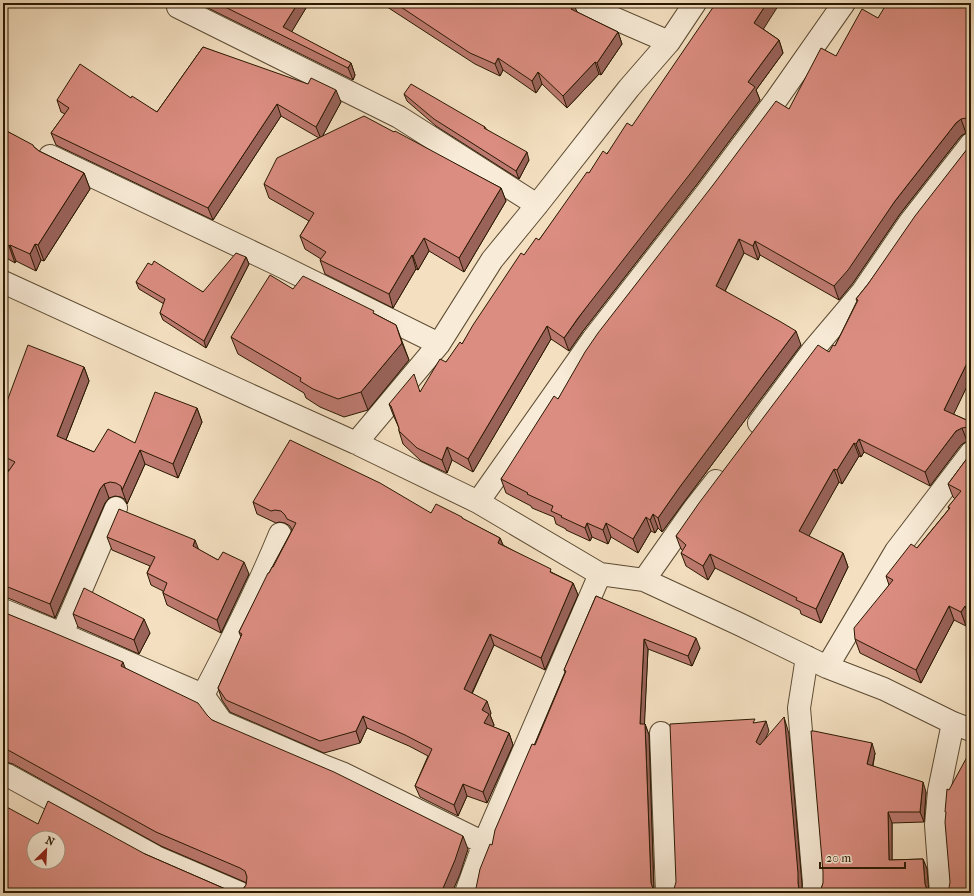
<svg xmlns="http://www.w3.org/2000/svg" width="974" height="896" viewBox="0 0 974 896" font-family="'IM FELL French Canon',serif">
<rect width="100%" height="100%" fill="#f4e0c1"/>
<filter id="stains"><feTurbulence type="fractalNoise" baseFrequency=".005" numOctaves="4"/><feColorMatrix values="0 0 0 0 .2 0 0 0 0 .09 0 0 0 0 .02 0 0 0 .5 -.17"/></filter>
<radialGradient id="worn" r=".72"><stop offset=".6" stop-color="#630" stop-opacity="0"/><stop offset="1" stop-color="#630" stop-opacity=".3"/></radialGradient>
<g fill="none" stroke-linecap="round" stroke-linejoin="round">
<defs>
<path id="street" d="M579,3L669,42
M178,7L399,117L537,205
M50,156L277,264L439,344
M3,282L254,397L356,443L478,502L600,574L644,580L739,624L827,667L884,689L953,723L971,730
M759,423L813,350L863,291L910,222L971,144
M356,443L439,344L492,260L537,205L629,88L669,42L695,3
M478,502L593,339L708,191L776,100L844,3
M644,580L694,509L716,481
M3,610L62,634L203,695L222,722L326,767L344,774L484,843
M62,634L116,508
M807,657L799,708L814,883V893
M827,667L896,551L971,453
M203,695C231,642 257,590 280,534
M661,733L667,893
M3,774L7,775L156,857L240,893
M466,893L484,843L600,574
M941,893L936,825L939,791L953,723"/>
</defs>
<!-- street casing -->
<use href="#street" stroke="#5c4b32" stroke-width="24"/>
<!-- street -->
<use href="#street" stroke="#f8ebd7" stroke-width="22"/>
</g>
<!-- wall -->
<path fill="#bc796f" stroke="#2a1902" d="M198,3H309L291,32L351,63L355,75L353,80Z
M342,3H350L347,7Z
M381,3H571L577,12L618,32L622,44L601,75L599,74L567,108L542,84L536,93L503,70L500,76L475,64Z
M971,3V132L966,133L961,136L900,214L853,283L839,300L760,255L758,260L744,253L725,291L801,345L684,502L662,532L658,528L655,533L651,531L638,553L611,537L608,544L592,537L590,541L566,530V529L556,524L554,517L532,508L531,506L506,493L501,479L558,399L789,109L836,56L878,18Z
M763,29L779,40L783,53L756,90L760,100L698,183L583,331L569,351L551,339L473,472L452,460L447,473L421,461L403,444L399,431V428L395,419L394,417L389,404L420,392L446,362L462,344L524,255L539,240L589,173L632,126Z
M203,47L341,102L322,137L394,132L501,188L506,201L464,272L429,251L418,270L416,269L393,308L325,274L320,260L321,259L305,249L300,236L309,221L269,198L264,184L319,138L281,116L213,220L56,145L51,133L65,114L61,112L57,100L131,98L157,112Z
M404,94L485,127L486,129L529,160L519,179L436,126L407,101Z
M3,129L34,147L39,151L84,173L90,189L44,261L41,260L36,271L16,261L15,263L3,256Z
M971,144V378L953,414L971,422V441H967L961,445L930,486L864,452L861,457L859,456L842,484L839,482L808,536L843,553L848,567L821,623L801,614L800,610L715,568L708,580L686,566L681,553L683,551L681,549L676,536L835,346L857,301L856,299L868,284Z
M246,257L249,264L206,348L163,320L160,313L164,304L139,289L136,282L152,265L203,292Z
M293,289L375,314L396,325L409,360L368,410L344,417L320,407L306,398L304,393L238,354L231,337Z
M84,367L89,381L66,440L94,452L135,443L197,408L202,422L178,478L145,464L127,504L126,500L121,497L115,496L109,498L105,503L55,618L8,598H3V479L9,470L3,467V412Z
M971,453V620H970L966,626L954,620L921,683L860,653L855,639L889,585L886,576L917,548L949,509L948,507L955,499L953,497L948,484Z
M253,502L431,513L463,519L500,538L503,545L553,573L573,583L578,595L545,670L494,645L472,694L491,713L490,715L494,725L493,727L509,733L513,745L487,803L467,796L458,816L420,797L415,786L428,756L409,746L367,728L360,743L324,753L230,712L222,700L218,688L241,637L239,632L269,573L292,530L290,526L285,523L279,522L276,523L257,514Z
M107,537L199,550L218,560L249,574L221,633L167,605L163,593V591L151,585L147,573L150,566L112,550Z
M596,596L700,648L692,666L648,649L644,724H645L649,735L654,891L492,845L565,672L564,670Z
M3,612L125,668L207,715L212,720L468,849L452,893H3L38,824L145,854L230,891L237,892L243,889L246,885L247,883L161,846L13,764L6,762H3Z
M73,614L150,633L139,654L78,627Z
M875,753L873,766L926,792L924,822L892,823V860L923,859L927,869L928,891L821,889Z"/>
<!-- shaded-wall -->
<path fill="#99635a" stroke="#2a1902" d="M298,3H309L288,38L283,27Z
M346,3H350L347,7Z
M767,3H780L759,36L754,23Z
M574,5L579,16L571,9Z
M618,32L622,44L601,75L597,63Z
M779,40L783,53L756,90L760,100L698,183L583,331L569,351L564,338L748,82Z
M498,58L503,70L500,76L495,64Z
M595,62L599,74L567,108L563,96Z
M351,63L355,75L353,80L348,68Z
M538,72L542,84L536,93L532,81Z
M336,90L341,102L321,139L316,127Z
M277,104L281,116L213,220L208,208Z
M961,119L966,133L961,136L900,214L853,283L839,300L834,286L895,201L956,123Z
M527,152L529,160L519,179L516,171Z
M84,173L90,189L44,261L38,245Z
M501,188L506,201L464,272L459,258Z
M424,238L429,251L418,270L413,256Z
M739,239L744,253L721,299L716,286Z
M755,241L760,255L758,260L753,246Z
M35,244L41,260L36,271L30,254Z
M10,245L16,261L15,263L9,246Z
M412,255L416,269L393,308L389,294Z
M246,257L249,264L206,348L204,341Z
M547,326L551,339L473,472L468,459Z
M796,331L801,345L684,502L662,532L658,518L679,488Z
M402,343L409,360L368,410L361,392Z
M971,355V378L949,424L944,410Z
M84,367L89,381L62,450L57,436Z
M197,408L202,422L178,478L173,464Z
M962,428L967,441L961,445L930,486L925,472L956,431Z
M859,439L864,452L861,457L856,444Z
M854,443L859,456L842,484L837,470Z
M447,447L452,460L447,473L442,460Z
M140,450L145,464L127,504L122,490Z
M834,469L839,482L804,545L799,531Z
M104,484L109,498L105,503L55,618L50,604L100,489Z
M653,514L658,528L655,533L650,520Z
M646,517L651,531L638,553L633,539Z
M587,523L592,537L590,541L585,528Z
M606,523L611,537L608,544L603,530Z
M500,538L505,550L498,543Z
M195,540L200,553L193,546Z
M843,553L848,567L821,623L816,609Z
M710,554L715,568L708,580L703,566Z
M244,562L249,574L221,633L217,620Z
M573,583L578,595L545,670L541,658Z
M949,606L954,620L921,683L916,670Z
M965,606L970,620L966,626L961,612Z
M144,619L150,633L139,654L134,640Z
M490,634L494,645L468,701L464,689Z
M696,638L700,648L692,666L688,656Z
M644,639L648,649L644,735L640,724Z
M123,662L128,676L121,666Z
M487,701L491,713L490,715L494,725L489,735L484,723L482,710Z
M363,716L367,728L360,743L356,731Z
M784,717L787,727L789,734L802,884V893L799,889L798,883Z
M766,721L769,731L759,752L756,742Z
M645,724L649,735L654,893L651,883Z
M509,733L513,745L487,803L483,792Z
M872,743L875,753L871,774L867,764Z
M923,782L926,792L924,822L920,812Z
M463,784L467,796L458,816L454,805Z
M888,812L892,823V870L889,860Z
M463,836L468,849L460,874L452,893H441Z
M923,859L927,869L929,893L925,884Z"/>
<!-- building -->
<path fill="#db8d81" stroke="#2a1902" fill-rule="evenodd" d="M217,3H298L283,27L351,63L348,68Z
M395,3H571L574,5L571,9L618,32L597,63L595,62L563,96L538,72L532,81L498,58L495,64L470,53Z
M716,3H767L754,23L779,40L748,82L755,87L693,170L578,318L564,338L547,326L468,459L447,447L442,460L417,448L399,431V428L391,406L389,404L414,374L420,392L440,359L446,362L460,342L462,344L473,325L521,253L524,255L536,238L539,240L587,172L589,173L603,151L607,154L627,123L632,126Z
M887,3H971V120L967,118L961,119L956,123L895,201L848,270L834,286L755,241L753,246L739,239L716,286L781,322L796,331L679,488L658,518L653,514L650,520L646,517L633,539L606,523L603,530L587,523L585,528L561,517L562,516L551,511L553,506L527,494L528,493L501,479L554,396L558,399L585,352L598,333L713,185L776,101L789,109L821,48L836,56L862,9L878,18Z
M203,47L308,84L311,78L336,90L316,127L277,104L208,208L51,133L69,108L57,100L80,64L131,98L132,96L157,112Z
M411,84L485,127L484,128L527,152L516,171L434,119L404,94Z
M364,116L394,132L395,131L501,188L459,258L424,238L413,256L412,255L389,294L320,260L326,252L300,236L314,213L264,184L277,158Z
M3,129L33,145L34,147L39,151L84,173L38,245L35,244L30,254L10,245L9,246L3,243Z
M971,144V355L944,410L971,422V428L968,427L962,428L956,431L925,472L859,439L856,444L854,443L837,470L834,469L799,531L843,553L816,609L796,600L797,598L710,554L703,566L681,553L686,545L676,536L699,503L818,345L829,352L833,345L835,346L858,300L856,299L868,284L915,216Z
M236,253L246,257L204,341L160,313L165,299L136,282L148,263L152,265L154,261L203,292Z
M270,275L293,289L303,276L374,311L373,313L396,325L402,343L361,392L338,399L313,389L300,381L301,378L231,337Z
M28,345L84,367L57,436L94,452L108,429L135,443L155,392L197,408L173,464L140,450L122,490L121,486L116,483L110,482L104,484L100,489L50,604L3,585V479L15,462L3,456V412Z
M290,440L380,483L431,513L436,504L462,517V518L500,538L498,543L551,569L550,572L573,583L541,658L490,634L464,689L487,701L482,710L489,714L484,723L509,733L483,792L463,784L454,805L415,786L432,749L405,735L363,716L356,731L320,741L226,700L218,688L242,634L239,632L268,573H269L272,567H273L296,523L287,519L285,515L281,511L275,510L271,511L253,502Z
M971,453V609L965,606L961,612L949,606L916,670L855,639L854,628L893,580L886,576L911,544L917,548L950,508L948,507L961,491L948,484Z
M119,509L195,540L193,546L218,560L223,552L244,562L217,620L163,593L167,583L147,573L155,557L107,537Z
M84,588L144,619L134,640L73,614Z
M596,596L696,638L688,656L644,639L640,724H645L651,883L653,889L656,893H475L480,869L490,844L492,845L495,830L532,744L535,745L566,671L564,670Z
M3,612L52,632L123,662L121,666L198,703L207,715L212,720L334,772L463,836L455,860L441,893H3V805L38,824L48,801L145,854L230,891L237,892L243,889L246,885L247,877L245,871L240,868L156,832L8,750L3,749ZM34,838H58V862H34Z
M784,717L785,724L798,873V883L799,889L803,893H670L674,889L676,882L670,724L755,719L753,723L766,721L756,742L760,745Z
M811,731H814L872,743L867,764L923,782L920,812H888L889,860L923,859L925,884L927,890L931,893H817L821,889L823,883V872Z
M967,757L971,759V893H944L949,888L950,882L945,822L946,812H945L947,789L949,790Z"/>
<!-- margin -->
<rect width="974" height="896" fill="none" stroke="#f4e0c1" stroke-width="16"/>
<rect x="4" y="4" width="966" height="888" fill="none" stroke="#2a1902" stroke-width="2"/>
<rect x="8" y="8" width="958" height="880" fill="none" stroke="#2a1902"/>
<!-- north arrow -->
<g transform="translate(46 850) rotate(24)"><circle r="19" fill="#f8ebd7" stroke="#a69782"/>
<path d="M0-3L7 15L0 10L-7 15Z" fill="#8f2418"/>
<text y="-6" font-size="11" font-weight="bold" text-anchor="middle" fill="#2a1902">N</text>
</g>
<!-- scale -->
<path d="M820 862v6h85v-6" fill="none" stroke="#2a1902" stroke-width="2"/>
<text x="826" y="862" font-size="12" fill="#2a1902" stroke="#f8ebd7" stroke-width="3" paint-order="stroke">20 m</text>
<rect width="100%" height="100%" filter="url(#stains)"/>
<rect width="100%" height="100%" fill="url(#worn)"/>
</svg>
